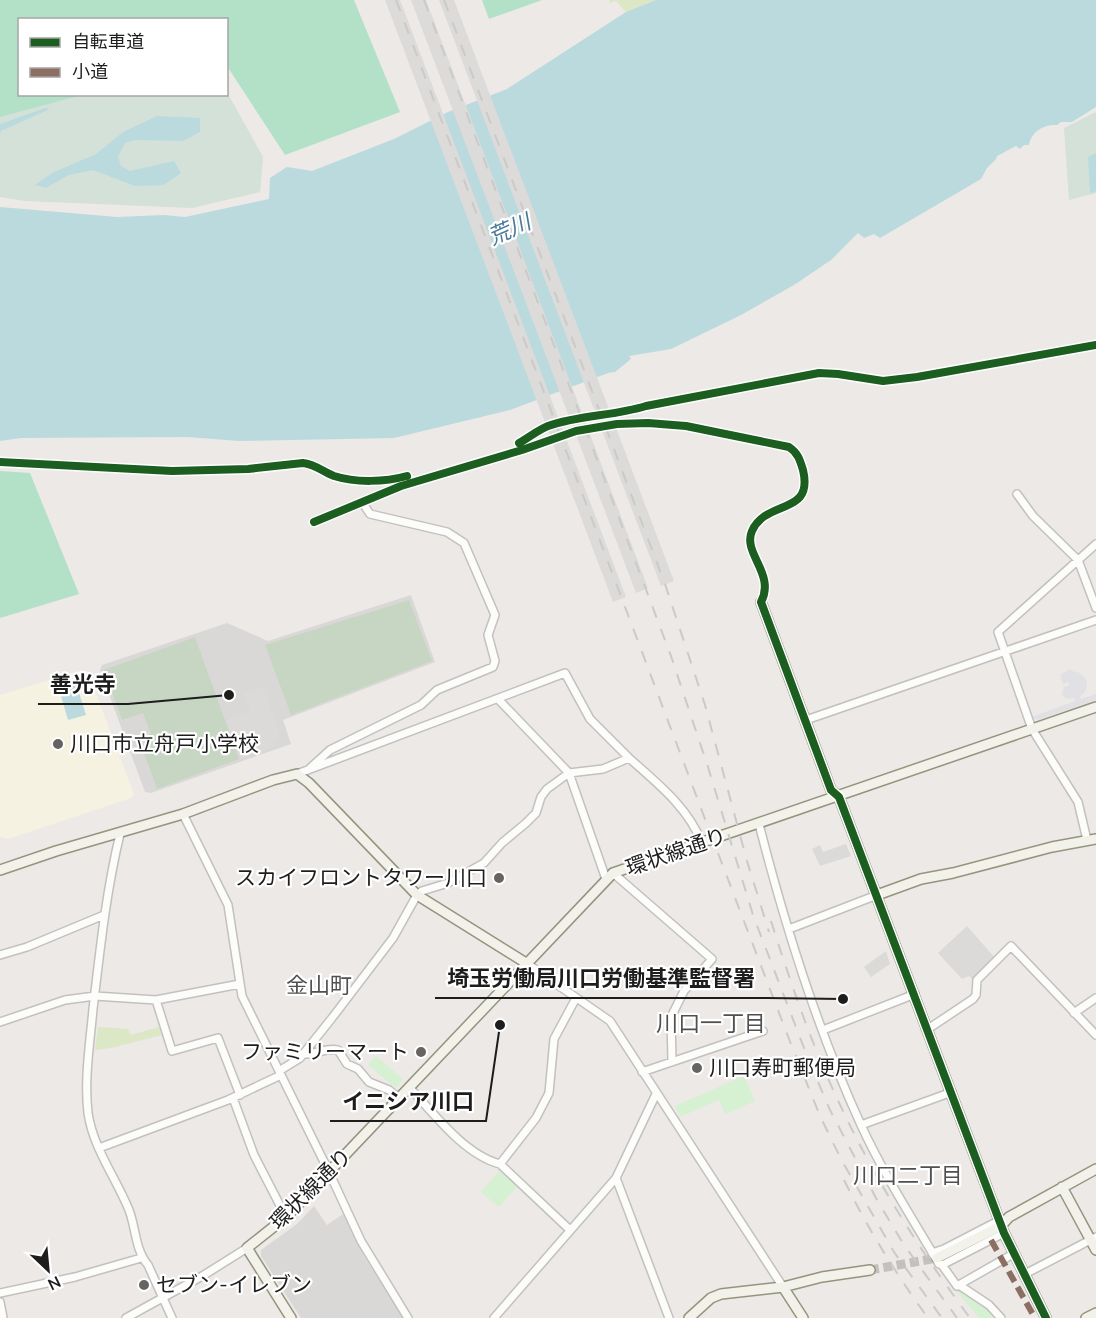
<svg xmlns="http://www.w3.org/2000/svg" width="1096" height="1318" viewBox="0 0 1096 1318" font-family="'Nunito Sans','Noto Sans JP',sans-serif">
<rect width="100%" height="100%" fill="#ece9e6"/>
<!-- education -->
<path fill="#f5f2e1" d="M82,670L88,672L134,794L131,798L8,839L0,837V695Z"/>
<!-- religious -->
<path fill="#dad8d7" d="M411,595L435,662L283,720L291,744L151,793L145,792L100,670L102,665L227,623L268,641Z
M314,1206L327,1225L343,1214L365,1258L404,1318H301L261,1256V1250L297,1224Z"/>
<!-- grass -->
<path fill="#dce7c6" d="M609,0H656L626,12L616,1L610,3Z
M98,1027L128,1029L131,1035L159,1027L162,1035L111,1048L95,1050Z"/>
<!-- wetland -->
<path fill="#d4e1d8" d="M227,92L263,157L260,192L192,208L25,201L0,197V110L33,95L226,94Z
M1096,112V193L1069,200L1064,128Z"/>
<!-- cemetery -->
<path fill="#c6d6c3" d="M409,600L432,661L291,715L265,645Z
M195,637L239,759L157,789L144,753L148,752L143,737L151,734L143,713L122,720L104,670Z"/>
<!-- park -->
<path fill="#d6f0d2" d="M376,1056L403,1079L396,1088L368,1065Z
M744,1076L755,1101L725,1114L719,1100L680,1117L675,1106Z
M501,1169L519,1184L499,1207L481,1192Z
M958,1288L986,1308L995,1318H979L955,1289Z"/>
<!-- pitch -->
<path fill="#b3e1c8" d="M0,0H354L400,112L285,155L227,66L226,20H20V94L82,95L0,117Z
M482,0H542L489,19Z
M0,471L30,473L79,594L0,618Z"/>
<!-- parking -->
<path fill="#dcdad9" d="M263,687L281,739L273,742L274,747L241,759L227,720L251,711L244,693Z
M846,844L851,856L820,866L812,849L820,845L823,852Z
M967,926L995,958L973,980L969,976L962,979L938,953Z
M886,951L890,964L871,977L864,967Z"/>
<!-- plaza -->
<path fill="#e1e0e5" d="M1070,669L1072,671L1080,673L1086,679L1087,686L1085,692L1080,696L1081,699L1096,694V700L1037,720L1032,717L1075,701L1074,698L1066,699L1062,694L1064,687L1069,685L1068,682L1063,684L1060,675Z"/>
<!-- water -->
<path fill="#bbdade" d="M656,0H1096V107L1072,122H1061L1057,125C1044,124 1031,132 1029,145H1024L1020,149L1016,146L997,156L996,159L987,168L981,179L880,238L874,234L864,238L858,233L831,260L794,285L741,315L671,349L629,356L631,359L615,372L608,373L510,410L394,438L239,441L188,437L21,438L0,441V207L117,217L164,215L185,217L269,199L270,178L287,167L312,171L394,139L448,112L507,89L626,12Z
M45,108L50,109L1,131L0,134V124Z
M157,116L200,118V132L183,141L135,140L125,143L118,157L121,166L130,171L174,161L181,173L164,185L135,186L93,170L69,175L46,188L35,185L52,173L96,154L123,132Z
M1096,153V191L1090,193L1088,157Z
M76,683L86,715L68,720L59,689Z"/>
<!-- pier -->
<path fill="#dcdbda" d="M385,0H400L626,597L613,602Z
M411,0H426L648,588L636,593Z
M439,0H454L674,581L661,586Z"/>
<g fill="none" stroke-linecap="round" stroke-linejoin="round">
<!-- secondary-tunnel -->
<path stroke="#c3c0be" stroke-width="9" stroke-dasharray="9 4.5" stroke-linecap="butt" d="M870,1270L937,1258"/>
<defs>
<path id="street" d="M1017,494L1033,516L1078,560L1096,608
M314,522L401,486L522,450L576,431L617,424L648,423L686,426L789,447C798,453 800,460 803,470C814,516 766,499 752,531C742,553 776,574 761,602
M499,700L569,773L606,879
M806,720L1096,620
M308,770L330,750L421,705L437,690L493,667L495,661L488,635L495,615L464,543L447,532L370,514L362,502
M297,774L565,673L590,719L629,758
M183,814L228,905L242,996L329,1172L361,1241L408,1318
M759,824C785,926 817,1029 861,1125C883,1173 912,1218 939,1264L942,1265L957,1286L1013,1254
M120,834C106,892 100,950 93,1009C90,1043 84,1079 88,1113C93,1148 116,1178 129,1210C136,1228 135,1250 148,1265L172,1318
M1087,840L1078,802L1032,729L998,632L1096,544
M613,873L712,959L684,991L671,1017L672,1062
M789,929L877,895
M0,955L27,947L104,915
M526,963L610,1021L783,1287
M156,1000L172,1051L218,1038L240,1095
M1074,1013L1096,998
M0,1022L65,1000L95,996L156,1000L240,984
M928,1029L973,999L976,995L977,980L1011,946L1096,1035
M823,1030L915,994
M303,1054C316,1055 326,1047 338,1050L347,1064L358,1069L369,1082L389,1090L400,1099
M279,1071L300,1058L332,1018L393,938L417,895L422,891L448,883L484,863L502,843L526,823L536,813L541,797L547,789L569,773L603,769L629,758C657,783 688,807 702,843
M642,1072L763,1031
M410,1088C434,1114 465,1155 500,1164L570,1230
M233,1098L254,1155L286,1217
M861,1125L952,1092
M99,1148L228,1100L281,1075
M500,1164L536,1118L549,1093L554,1039L576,998
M616,1178L669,1318
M932,1253L944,1249L1000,1220
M942,1265L1004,1233
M1023,1275L1096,1237
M959,1285L989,1305L1001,1318
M0,1293L75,1277L141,1258
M0,1302L3,1318
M126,1318L204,1275L247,1248
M494,1318L616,1178L656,1094"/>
<path id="secondary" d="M761,602L831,790L839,797L1004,1233L1046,1318
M0,870L56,851L183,814L273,780L297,774L309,783L417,895L526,963
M877,895L921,879L953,873L1052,847L1096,839
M1062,1187L1096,1250
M937,1258L1001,1226L1009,1217L1096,1169
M783,1287L803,1318
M291,1318L247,1248L286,1217L613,873L1096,707
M689,1318L711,1298L721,1294L783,1287L822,1277L870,1270
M1086,1318L1096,1313"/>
</defs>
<!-- street casing -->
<use href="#street" stroke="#c3c1c0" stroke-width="10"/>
<!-- secondary casing -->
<use href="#secondary" stroke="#95947f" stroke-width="12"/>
<!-- street -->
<use href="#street" stroke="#fcfcfb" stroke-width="7"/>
<!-- secondary -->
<use href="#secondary" stroke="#f2f2ea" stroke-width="9"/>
<!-- rail -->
<path stroke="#cacac9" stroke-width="2" stroke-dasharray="12 12" stroke-linecap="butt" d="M396,0L708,827L789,1039L820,1116L841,1159L894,1252L942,1318
M424,0L671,656L708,767L753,915L809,1061L830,1110L877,1200L904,1245L957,1318
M444,0L665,584L705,705L747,861L769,932
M771,921C791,984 813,1049 842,1109C877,1183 921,1252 970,1318
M844,1180C868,1229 896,1274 928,1318"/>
<!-- quiet -->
<path stroke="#8d6e63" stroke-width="6" stroke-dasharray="12 6" stroke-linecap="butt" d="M991,1240L1035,1318"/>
<defs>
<path id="cycleway" d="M519,443C528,438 538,430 548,426C579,415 614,416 646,406L819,373L838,374L883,381L917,377L1096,345
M0,462L172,471L248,469L303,463C315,464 323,472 334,476C356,483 385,482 407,476
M314,522L401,486L522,450L576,431L617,424L648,423L686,426L789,447C798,453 800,460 803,470C814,516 766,499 752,531C742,553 776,574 761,602L831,790L839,797L1004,1233L1046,1318"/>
</defs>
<!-- cycleway casing -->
<use href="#cycleway" stroke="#fff" stroke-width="11"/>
<!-- cycleway -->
<use href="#cycleway" stroke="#1b5e20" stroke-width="8"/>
</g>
<!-- markers -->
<g fill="#656463" stroke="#fff" stroke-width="2">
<circle cx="58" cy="744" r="6"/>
<circle cx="499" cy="878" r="6"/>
<circle cx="421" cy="1052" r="6"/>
<circle cx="697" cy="1068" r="6"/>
<circle cx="144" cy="1285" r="6"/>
</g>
<g text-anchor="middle" stroke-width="4.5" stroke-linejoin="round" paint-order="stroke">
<!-- poi labels -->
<g font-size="21" fill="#1d1d1d" stroke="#fff" text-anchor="start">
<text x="70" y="751">川口市立舟戸小学校</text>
<text x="487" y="885" text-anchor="end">スカイフロントタワー川口</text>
<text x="409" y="1059" text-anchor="end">ファミリーマート</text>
<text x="709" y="1075">川口寿町郵便局</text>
<text x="156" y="1292">セブン-イレブン</text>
</g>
<!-- street labels -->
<g font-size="21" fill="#1d1d1d" stroke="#fff">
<text transform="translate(676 852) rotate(-19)" y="7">環状線通り</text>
<text transform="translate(311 1189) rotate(-45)" y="7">環状線通り</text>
</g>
<!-- water labels -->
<g font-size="22" font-style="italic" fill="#497999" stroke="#fff">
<text transform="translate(509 229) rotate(-24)" y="8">荒川</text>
</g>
<!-- neighbourhood labels -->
<g font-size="22" fill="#505050" stroke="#fff">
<text x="319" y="993">金山町</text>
<text x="711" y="1031">川口一丁目</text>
<text x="908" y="1183">川口二丁目</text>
</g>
</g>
<!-- callouts -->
<path fill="none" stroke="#1d1d1d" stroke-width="2" d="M229 695L128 704H38M843 999L767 998H435M500 1025L486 1121H330"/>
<g fill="#1d1d1d" stroke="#fff" stroke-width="2">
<circle cx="229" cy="695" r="6"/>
<circle cx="843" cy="999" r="6"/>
<circle cx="500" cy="1025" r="6"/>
</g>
<g font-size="22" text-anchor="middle" font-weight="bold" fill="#1d1d1d" stroke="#fff" stroke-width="4.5" stroke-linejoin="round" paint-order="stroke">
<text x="83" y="692">善光寺</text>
<text x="601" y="986">埼玉労働局川口労働基準監督署</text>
<text x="408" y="1109">イニシア川口</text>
</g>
<!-- legend -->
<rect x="18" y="18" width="210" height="78" fill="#ffffff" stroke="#a5a5a5" stroke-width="1.5"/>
<rect x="30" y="38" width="30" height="9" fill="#1b5e20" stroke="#a5a5a5" stroke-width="1.5"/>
<text x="72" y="48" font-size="18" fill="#1d1d1d">自転車道</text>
<rect x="30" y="68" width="30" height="9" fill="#8d6e63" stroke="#a5a5a5" stroke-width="1.5"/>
<text x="72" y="78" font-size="18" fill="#1d1d1d">小道</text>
<!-- north arrow -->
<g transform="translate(48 1270) rotate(154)" stroke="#ffffff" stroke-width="4.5" paint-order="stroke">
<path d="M0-4.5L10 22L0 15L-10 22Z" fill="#1d1d1d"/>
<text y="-9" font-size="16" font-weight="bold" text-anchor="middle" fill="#1d1d1d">N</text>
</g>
</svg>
